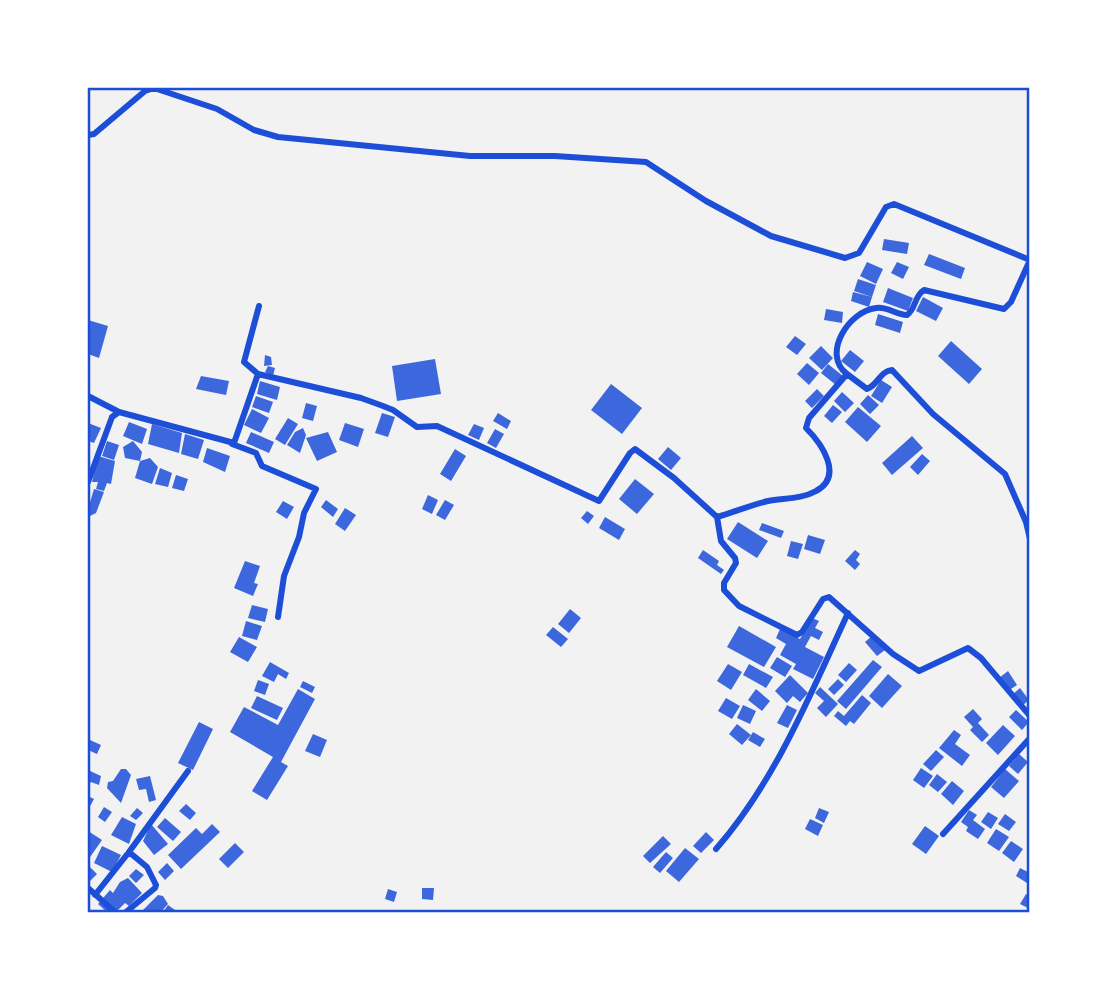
<svg xmlns="http://www.w3.org/2000/svg" width="1117" height="1000" viewBox="0 0 1117 1000" font-family="Bitter,serif">
<rect width="100%" height="100%" fill="#f2f2f2"/>
<!-- building -->
<path fill="#3d67dc" d="M884,239L909,243L907,254L882,250Z
M929,254L965,268L961,279L924,265Z
M867,262L883,269L876,284L860,276Z
M897,262L909,267L903,279L891,273Z
M858,279L876,285L872,297L854,291Z
M888,288L913,298L908,311L883,302Z
M853,292L872,297L869,307L851,301Z
M923,297L943,308L936,321L916,311Z
M826,309L843,312L842,323L824,320Z
M878,314L903,322L900,333L875,325Z
M88,320L108,326L99,358L88,354Z
M795,336L806,344L797,355L786,347Z
M951,341L982,369L969,384L938,356Z
M821,346L833,358L822,370L809,358Z
M850,350L864,361L855,372L841,361Z
M265,355L271,357L272,365L264,366Z
M435,359L441,394L397,401L392,366Z
M807,363L819,373L809,385L797,374Z
M828,364L843,376L836,385L821,373Z
M268,366L275,368L273,376L265,372Z
M201,376L229,381L226,395L196,389Z
M881,380L892,387L882,403L871,396Z
M260,381L280,387L277,400L257,394Z
M611,384L642,408L622,434L591,410Z
M817,389L824,396L812,408L805,401Z
M842,392L854,403L845,412L834,401Z
M868,395L879,405L870,414L860,404Z
M256,396L273,402L269,413L252,407Z
M306,403L317,406L313,421L302,418Z
M833,405L842,412L832,423L824,416Z
M858,407L881,426L867,442L845,422Z
M252,409L269,418L261,433L244,425Z
M382,413L395,417L388,437L375,433Z
M498,413L511,421L507,429L493,421Z
M288,418L298,424L285,445L275,439Z
M129,422L147,429L142,444L123,436Z
M88,423L101,428L94,443L88,441Z
M345,423L364,429L358,447L339,440Z
M152,424L182,433L179,453L148,444Z
M474,424L484,428L479,440L468,435Z
M303,428L306,435L300,453L287,445L295,432Z
M495,429L504,434L496,448L487,443Z
M251,432L274,442L269,453L246,443Z
M328,432L337,452L317,461L306,438Z
M185,434L204,440L198,459L181,454Z
M912,436L923,448L892,475L882,463Z
M107,441L119,445L114,460L102,456Z
M133,441L142,452L140,461L150,458L158,467L152,484L135,478L140,461L125,458L123,447Z
M668,447L681,458L671,470L658,459Z
M207,448L230,456L225,472L203,462Z
M455,449L466,456L451,481L440,474Z
M922,454L930,461L918,475L910,467Z
M98,456L115,461L111,484L107,483L104,491L96,489L98,482H92Z
M160,468L172,473L168,487L155,484Z
M176,475L188,479L184,491L172,488Z
M635,479L654,494L637,514L619,499Z
M94,489L104,492L96,513L88,517V509Z
M428,495L438,500L432,514L422,509Z
M326,500L338,509L333,517L321,507Z
M445,500L454,505L445,520L436,515Z
M283,501L294,507L287,519L276,512Z
M345,508L356,515L345,531L335,524Z
M587,511L594,516L588,524L581,518Z
M605,517L625,529L619,540L599,528Z
M738,522L768,541L757,558L727,539Z
M762,523L784,531L781,538L759,530Z
M808,535L825,540L820,554L804,549Z
M791,541L803,544L798,559L787,556Z
M703,550L719,561L717,565L724,570L721,574L698,558Z
M855,550L860,554L856,560L860,564L855,570L845,561Z
M245,561L260,566L254,583L258,584L253,596L234,588Z
M252,605L268,609L265,622L248,618Z
M570,609L581,618L569,633L558,624Z
M812,618L819,621L815,628L823,632L819,640L811,636L805,647L824,657L813,679L793,669L796,664L780,655L786,644L776,638L780,629L800,639Z
M246,621L262,626L257,640L242,636Z
M739,626L776,647L764,667L727,647Z
M553,627L568,639L561,647L546,635Z
M873,635L885,650L877,656L865,642Z
M239,637L257,647L248,662L230,652Z
M777,657L792,666L785,677L770,668Z
M873,660L882,667L846,709L837,701Z
M270,662L289,673L286,679L278,674L274,682L262,676Z
M849,663L857,670L846,682L838,675Z
M728,664L742,672L731,690L717,681Z
M749,664L773,677L766,688L743,675Z
M1008,671L1017,685L1008,691L999,678Z
M888,674L902,686L882,708L869,696Z
M790,675L808,693L800,702L793,696L787,703L775,691Z
M838,679L844,685L834,695L828,689Z
M258,680L269,684L265,695L254,691Z
M303,681L315,687L312,693L300,687Z
M820,687L838,704L826,717L817,708L824,701L815,693Z
M1020,688L1029,700L1022,706L1013,694Z
M298,689L315,699L281,762L288,766L267,800L252,791L273,757L230,732L244,707L278,725Z
M756,689L770,701L762,711L748,700Z
M862,695L871,703L854,724L850,721L846,726L834,716L838,711L844,716Z
M257,696L283,708L277,720L251,708Z
M726,698L740,706L732,719L718,711Z
M743,705L756,711L750,724L737,718Z
M787,705L797,710L788,728L777,723Z
M973,709L982,719L978,723L989,735L982,742L970,730L973,727L964,717Z
M1016,710L1029,722L1022,730L1009,717Z
M199,722L213,729L193,770L178,763Z
M737,724L751,735L742,745L729,734Z
M1003,725L1015,736L998,755L986,743Z
M954,730L961,735L955,744L970,755L962,766L939,748Z
M753,732L765,739L760,747L748,740Z
M313,734L327,740L320,757L305,751Z
M90,740L101,745L97,754L88,750Z
M936,750L944,757L931,771L923,764Z
M1019,754L1028,762L1018,774L1009,766Z
M921,768L933,776L924,788L913,780Z
M121,769H126L131,775L121,803L107,788L108,782L113,781Z
M1005,769L1019,781L1004,798L991,787Z
M88,770L101,776L99,785L91,782L88,785Z
M937,774L947,782L938,792L929,785Z
M150,776L156,800L149,802L146,789L139,790L136,779Z
M952,781L964,791L953,805L941,794Z
M88,796L94,799L88,810Z
M186,804L196,813L190,820L179,811Z
M104,807L112,812L105,822L98,817Z
M137,808L143,813L136,820L130,816Z
M819,808L829,812L824,823L815,818Z
M969,810L977,815L973,820L985,829L978,839L966,831L968,827L961,822Z
M988,812L998,818L991,829L981,822Z
M1005,814L1016,822L1009,831L998,824Z
M122,817L136,824L129,844L111,835Z
M165,818L181,832L173,841L157,827Z
M810,819L823,825L818,836L805,829Z
M151,824L168,844L154,855L143,841Z
M212,824L220,832L181,869L168,855L196,828L202,834Z
M925,826L939,836L926,854L912,844Z
M996,829L1009,837L999,851L987,843Z
M88,831L102,840L88,860Z
M706,832L714,840L701,853L693,846Z
M663,836L671,844L650,863L643,856Z
M1011,841L1023,849L1014,862L1002,853Z
M235,843L244,852L228,868L219,859Z
M102,846L121,855L112,872L94,863Z
M685,848L699,859L679,882L666,871Z
M666,852L673,858L660,873L653,867Z
M167,863L174,871L165,880L158,872Z
M88,865L97,874L88,883Z
M1020,868L1030,873L1027,883L1016,876Z
M136,869L144,875L136,883L129,876Z
M128,878L142,893L129,906L125,903L116,912H107L98,904L110,890L113,893L120,882Z
M422,888H434L433,900L422,899Z
M388,889L397,892L394,902L385,899Z
M1026,894L1030,896V909L1020,904Z
M158,895L163,896L168,904L161,912H141Z
M168,905L175,910L176,912H163Z"/>
<g fill="none" stroke-linecap="round" stroke-linejoin="round">
<!-- minor -->
<path stroke="#1d4ed8" stroke-width="6" d="M88,135L94,134L145,91L154,88L217,109L254,130L278,137L470,156H555L646,162L706,201L771,236L845,258L859,253L886,207L894,204L1030,260
M259,306L244,362L258,374L361,398L383,406L393,410L417,427L437,426L599,501L630,453L635,449L674,478L717,517C734,512 751,505 768,501C783,498 802,499 816,491C844,476 822,444 806,428L809,418L847,374L867,389C878,385 880,371 892,370L933,414L1005,474L1026,522L1030,539
M847,374C821,354 849,311 876,308C887,306 896,315 907,315C916,309 914,296 924,290L1004,309L1011,302L1030,260
M88,396L119,412
M232,444L256,453L262,466L316,489L304,513L299,537L284,576L278,617
M88,482L112,417L119,412L234,443L258,374
M717,517L721,541L735,558L736,563L724,583V590L739,606L797,635L802,632L823,599L829,597L893,654L919,671L968,648L981,658L1030,716
M943,834L1030,738
M716,849C776,780 810,695 848,613
M88,888L115,912
M95,895L129,852L188,771
M126,912L155,888L156,885L147,867L129,852"/>
</g>
<!-- border -->
<rect width="1117" height="1000" fill="none" stroke="#ffffff" stroke-width="178"/>
<rect x="89" y="89" width="939" height="822" fill="none" stroke="#1d4ed8" stroke-width="2.5"/>
</svg>
